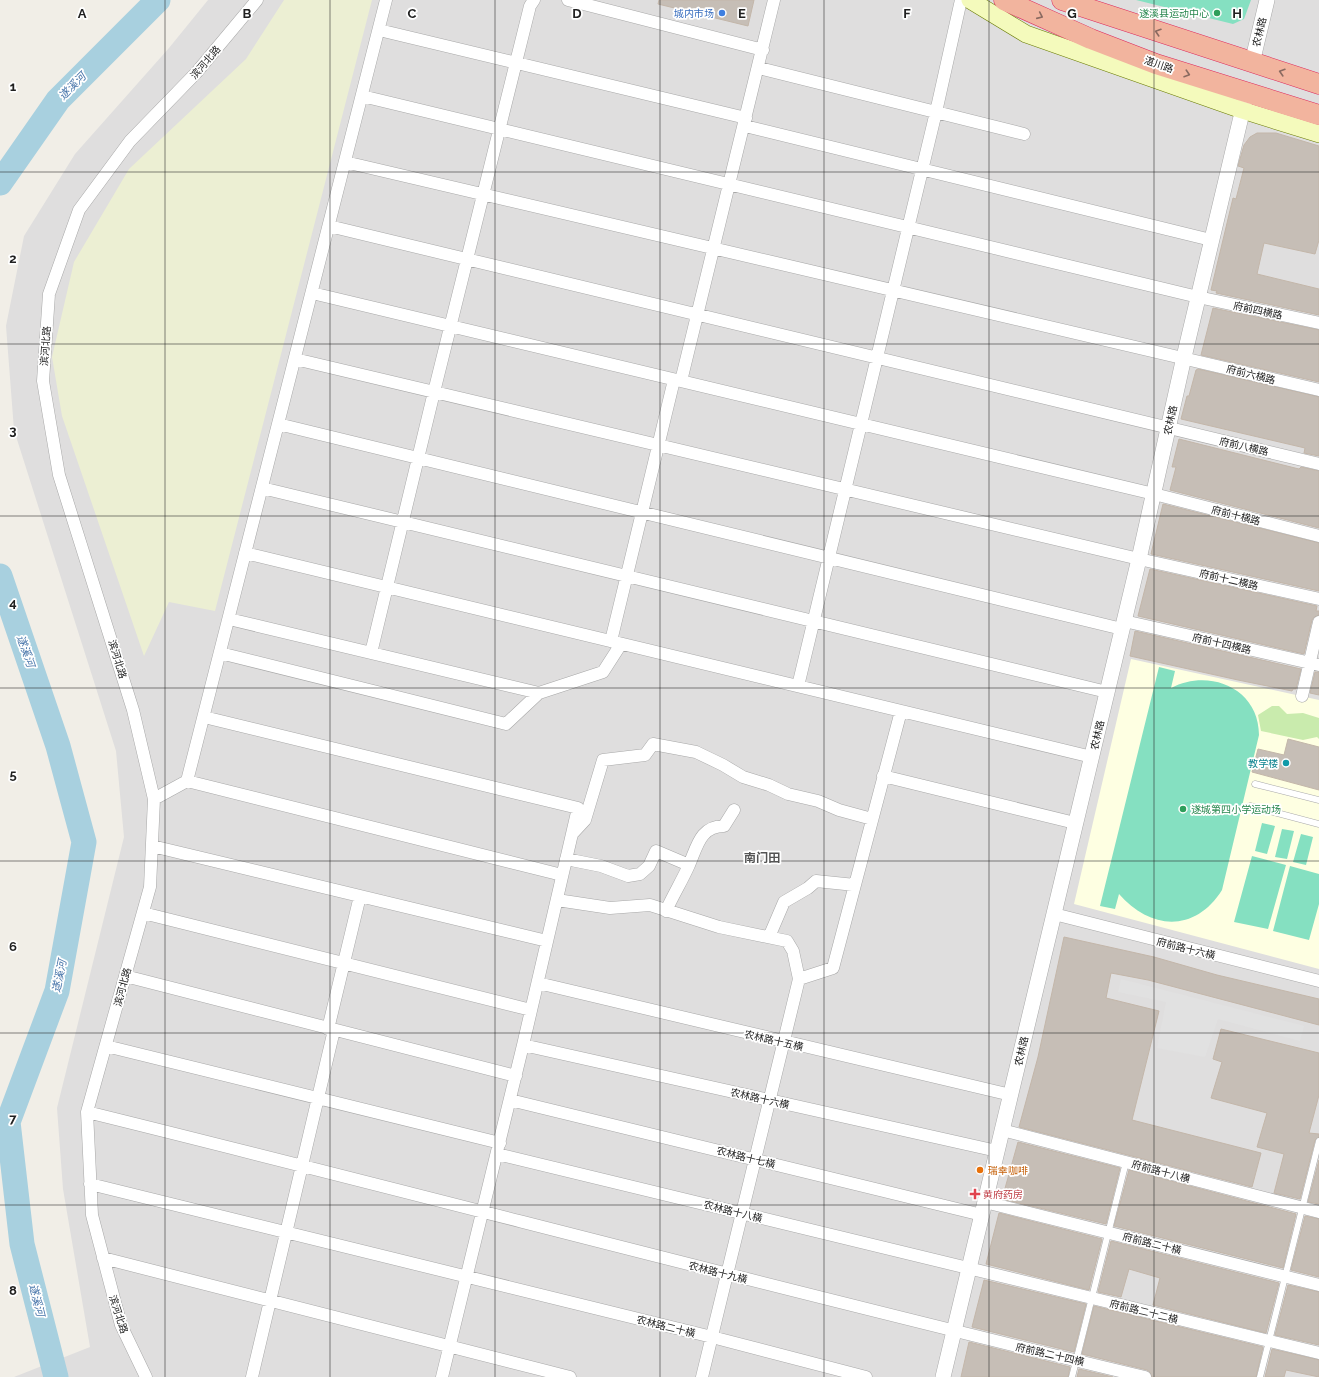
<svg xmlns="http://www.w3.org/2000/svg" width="1319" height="1377" viewBox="0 0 1319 1377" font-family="Raleway,'Noto Sans SC',sans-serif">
<rect width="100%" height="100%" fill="#f1eee7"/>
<!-- residential -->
<path fill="#dfdede" d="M208,0H1319V1377H14L90,1347L63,1189L57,1108L124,837L116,751L14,430L6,326L24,236L75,154L169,48Z"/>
<!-- education -->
<path fill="#feffe2" d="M1131,659L1319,700V969L1074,904Z"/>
<!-- farmland -->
<path fill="#ecefd3" d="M284,0H372L215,611L169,602L144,656L62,416L52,357L74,262L129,169L246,59Z"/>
<!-- grass -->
<path fill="#c9ebad" d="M1272,706H1279L1287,714L1303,713L1319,718V739L1317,737L1303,740L1261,731L1258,715Z"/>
<!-- pitch -->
<path fill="#85e0c1" d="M1136,0H1251L1244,19L1233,24Z
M1159,667L1175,671L1171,688C1209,668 1259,688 1259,735L1222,890C1195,933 1150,930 1119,894L1115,909L1100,906Z
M1262,823L1275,826L1267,854L1255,851Z
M1282,829L1294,831L1287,859L1275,857Z
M1301,834L1313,837L1306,865L1293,862Z
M1252,856L1286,865L1268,929L1234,922Z
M1290,866L1319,874V904L1309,940L1273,931Z"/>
<!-- parking -->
<path fill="#e1e1e1" d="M1121,979L1304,1026L1300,1041L1218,1019L1205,1057L1157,1048L1166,1002L1118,992Z"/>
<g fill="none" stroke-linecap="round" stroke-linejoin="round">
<!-- river -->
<path stroke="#a8d0df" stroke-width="25" d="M0,183L58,100L158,0
M0,576L58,746L84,842L57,991L8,1122L22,1244L56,1377"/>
</g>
<!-- building -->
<path fill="#c6beb6" stroke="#c3b6a9" d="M659,0H754L748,26L658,4Z
M1257,133H1276L1319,146V240L1315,254L1264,243L1257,274L1319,289V315L1216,293L1217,291L1211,290L1233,198L1236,199L1244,168L1238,166L1244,145L1250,137Z
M1213,308L1319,330V382L1201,355Z
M1198,369L1319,397V456L1304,453L1305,448L1181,419L1187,396H1189L1196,370Z
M1179,439L1299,469L1301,467L1319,471V528L1170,490L1176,467H1172Z
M1163,504L1319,543V591L1151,554Z
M1150,569L1317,606L1316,611H1319V615L1314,617L1312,620L1304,654L1138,616Z
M1135,631L1301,669L1296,689H1293L1292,691L1238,680L1130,656Z
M1315,672H1319V695L1310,693Z
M1288,739L1319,747V790L1252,772L1258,749L1284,755Z
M1064,937L1154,957L1217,975L1319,999V1025L1148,980L1111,973L1106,998L1159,1011L1132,1120L1261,1153L1252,1187L1019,1127L1038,1057Z
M1221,1029L1319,1053V1095L1309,1133L1319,1134V1137L1315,1140L1300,1199L1274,1193L1284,1154L1257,1147L1267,1113L1211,1098L1222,1062L1213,1059Z
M1018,1142L1120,1168L1106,1224L1002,1199Z
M1319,1160V1204L1308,1202Z
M1129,1170L1296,1214L1283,1268L1114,1226Z
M999,1213L1102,1239L1089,1290L986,1264Z
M1305,1216L1319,1219V1277L1291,1270Z
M1111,1241L1279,1283L1266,1333L1153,1305L1160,1278L1129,1269L1121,1297L1098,1292Z
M984,1280L1086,1304L1074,1352L972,1327Z
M1288,1285L1319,1292V1345L1275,1335Z
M1094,1306L1263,1347L1256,1377H1152L1150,1372L1147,1370L1082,1354Z
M969,1342L1070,1367L1068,1377H961Z
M1272,1349L1319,1360V1377L1286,1370L1284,1377H1265Z
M1079,1369L1113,1377H1077Z"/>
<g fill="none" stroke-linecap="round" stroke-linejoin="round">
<defs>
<path id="service" d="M1255,784L1319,800
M1250,806L1319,824
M1072,1377L1126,1162
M1260,1377L1319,1141"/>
<path id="minor" d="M568,0L763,50
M379,30L746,118
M759,68L1024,134
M362,96L1198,297L1319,323
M745,126L1211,240
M345,162L1319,390
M329,226L1319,464
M312,293L1154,494L1319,536
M295,359L1139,559L1319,599
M681,381L774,0
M278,424L1122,629
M262,488L1107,692
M245,553L1092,757
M229,619L539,693
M1124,621L1319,665
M611,641L674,380
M220,653L506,724L539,693L603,672L621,644
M371,653L434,392L530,6L534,0
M798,686L936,112L961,0
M1302,696L1319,622
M204,717L578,808L523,1045L442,1377
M883,776L1075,823
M187,781L562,875
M154,799L187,781L386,0
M572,834L585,820L603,760L645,755L653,744L696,752L723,765L743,777L769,785L788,794L818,801L839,810L872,819
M152,846L547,941
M566,859L601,866L628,876L640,874L649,866L656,851L689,865C682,881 673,895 666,911
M689,865C697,847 700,826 724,826L734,810
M557,900L610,908L650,905L719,927L787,941L793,951L799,979
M143,913L531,1010
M1054,914L1319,981
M769,937L784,902L808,888L816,881L855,885
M125,976L516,1076
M538,983L1011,1095
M328,1029L360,896
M523,1045L997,1151
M106,1046L500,1143
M510,1100L982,1215
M87,1112C440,1199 791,1293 1145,1377
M1002,1130L1319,1212
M497,1154L1319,1353
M90,1184L712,1337L866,1377
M985,1202L1319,1285
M103,1258L570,1377
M146,1377L121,1325L92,1215L87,1112L150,887L154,799L133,710L59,475L43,381L49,294L79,210L130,141L196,73L257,0
M252,1377L334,1030
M702,1377L799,979L833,968L901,711"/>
<path id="tertiary" d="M1252,63L1267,0
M943,1377L1139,559L1184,357L1245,100"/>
<path id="secondary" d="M970,0L1026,34L1242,110L1319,134"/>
<path id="trunk" d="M1004,0L1091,39L1156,64L1319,115
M1062,0L1319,84"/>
</defs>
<!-- service casing -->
<use href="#service" stroke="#a8a8a8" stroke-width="7"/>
<!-- minor casing -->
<use href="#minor" stroke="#a8a8a8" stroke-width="13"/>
<!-- tertiary casing -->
<use href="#tertiary" stroke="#a8a8a8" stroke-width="16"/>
<!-- secondary casing -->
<use href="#secondary" stroke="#697b04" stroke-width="18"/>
<!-- trunk casing -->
<use href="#trunk" stroke="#dd265c" stroke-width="21"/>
<!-- service -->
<use href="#service" stroke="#fff" stroke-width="6"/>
<!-- minor -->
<use href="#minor" stroke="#fff" stroke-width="12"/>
<!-- tertiary -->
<use href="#tertiary" stroke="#fff" stroke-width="15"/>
<!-- secondary -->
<use href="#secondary" stroke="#f4fabc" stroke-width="17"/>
<!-- trunk -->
<use href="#trunk" stroke="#f2b49e" stroke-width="20"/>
</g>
<!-- one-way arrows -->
<defs><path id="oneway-chevron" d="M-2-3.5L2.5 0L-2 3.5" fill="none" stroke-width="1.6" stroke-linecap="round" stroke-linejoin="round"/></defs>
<g stroke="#8a6a60">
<use href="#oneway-chevron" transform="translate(1040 16) rotate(24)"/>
<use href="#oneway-chevron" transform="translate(1158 32) rotate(-162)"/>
<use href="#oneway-chevron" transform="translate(1282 72) rotate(-163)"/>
<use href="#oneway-chevron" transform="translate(1187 74) rotate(18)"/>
</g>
<!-- grid -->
<path fill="none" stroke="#212121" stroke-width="1" stroke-opacity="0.55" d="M165,0V1377M330,0V1377M495,0V1377M660,0V1377M824,0V1377M989,0V1377M1154,0V1377M0,172H1319M0,344H1319M0,516H1319M0,688H1319M0,861H1319M0,1033H1319M0,1205H1319"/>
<!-- markers -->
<circle fill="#3f7fe0" stroke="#fff" stroke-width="1.5" cx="722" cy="13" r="4"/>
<g fill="#2e9e5b" stroke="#fff" stroke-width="1.5">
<circle cx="1217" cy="13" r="4"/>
<circle cx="1183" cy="809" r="4"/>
</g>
<circle fill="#0f9aa8" stroke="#fff" stroke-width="1.5" cx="1286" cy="763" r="4"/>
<circle fill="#e8710a" stroke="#fff" stroke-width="1.5" cx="980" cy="1170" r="4"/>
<path fill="#e0444e" stroke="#fff" stroke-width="1.5" d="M973 1188h4v4h4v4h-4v4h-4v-4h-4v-4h4z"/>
<g text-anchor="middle" stroke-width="3.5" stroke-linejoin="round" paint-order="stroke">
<!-- shop labels -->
<g font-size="10" fill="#366cbe" stroke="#fff" text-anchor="end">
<text x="714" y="17">城内市场</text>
</g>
<!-- leisure labels -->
<g font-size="10" fill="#27864d" stroke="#fff" text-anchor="end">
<text x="1209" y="17">遂溪县运动中心</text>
<text x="1191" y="813" text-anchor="start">遂城第四小学运动场</text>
</g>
<!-- street labels -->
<g font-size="10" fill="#212121" stroke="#fff">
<text transform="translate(1259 32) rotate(-76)" y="4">农林路</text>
<text transform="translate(205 62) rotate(-49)" y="4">滨河北路</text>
<text transform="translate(1159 64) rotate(19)" y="4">湛川路</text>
<text transform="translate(1258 310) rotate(12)" y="4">府前四横路</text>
<text transform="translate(45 346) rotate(-86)" y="4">滨河北路</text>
<text transform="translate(1251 374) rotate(14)" y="4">府前六横路</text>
<text transform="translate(1170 420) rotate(-78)" y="4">农林路</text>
<text transform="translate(1244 446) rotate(13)" y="4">府前八横路</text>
<text transform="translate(1236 515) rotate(14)" y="4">府前十横路</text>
<text transform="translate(1229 579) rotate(13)" y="4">府前十二横路</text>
<text transform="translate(1222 643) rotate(13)" y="4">府前十四横路</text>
<text transform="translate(118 659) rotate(73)" y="4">滨河北路</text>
<text transform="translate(1097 735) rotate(-77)" y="4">农林路</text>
<text transform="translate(1186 948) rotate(14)" y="4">府前路十六横</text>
<text transform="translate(122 987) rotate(-75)" y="4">滨河北路</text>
<text transform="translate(774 1040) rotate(13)" y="4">农林路十五横</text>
<text transform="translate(1021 1051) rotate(-77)" y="4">农林路</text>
<text transform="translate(760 1098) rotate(13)" y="4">农林路十六横</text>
<text transform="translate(746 1157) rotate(14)" y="4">农林路十七横</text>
<text transform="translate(1161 1171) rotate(15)" y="4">府前路十八横</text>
<text transform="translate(733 1211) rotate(14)" y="4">农林路十八横</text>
<text transform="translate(1152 1243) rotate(14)" y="4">府前路二十横</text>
<text transform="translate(718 1272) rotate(14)" y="4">农林路十九横</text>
<text transform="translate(1144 1311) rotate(14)" y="4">府前路二十二横</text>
<text transform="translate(119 1314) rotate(72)" y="4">滨河北路</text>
<text transform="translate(666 1326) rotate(14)" y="4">农林路二十横</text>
<text transform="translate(1050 1354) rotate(13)" y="4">府前路二十四横</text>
</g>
<!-- culture labels -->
<g font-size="10" fill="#0d838f" stroke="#fff" text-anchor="end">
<text x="1278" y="767">教学楼</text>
</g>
<!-- food labels -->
<g font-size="10" fill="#c56008" stroke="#fff" text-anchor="start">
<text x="988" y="1174">瑞幸咖啡</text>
</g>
<!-- health labels -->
<g font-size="10" fill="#be3a42" stroke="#fff" text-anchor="start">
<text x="983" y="1198">黄府药房</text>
</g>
<!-- water labels -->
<g font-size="11" font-style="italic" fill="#4875aa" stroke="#fff">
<text transform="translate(72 86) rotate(-45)" y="4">遂溪河</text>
<text transform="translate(26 651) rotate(71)" y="4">遂溪河</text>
<text transform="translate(59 976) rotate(-78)" y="4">遂溪河</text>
<text transform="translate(37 1300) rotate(76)" y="4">遂溪河</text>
</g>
<!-- quarter labels -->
<g font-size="12" font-weight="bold" fill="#545454" stroke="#fff">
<text x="762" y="862">南门田</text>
</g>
</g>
<g font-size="13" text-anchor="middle" font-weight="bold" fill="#212121" stroke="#fff" stroke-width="3.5" stroke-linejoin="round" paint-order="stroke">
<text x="82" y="18">A</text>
<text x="247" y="18">B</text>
<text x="412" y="18">C</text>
<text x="577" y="18">D</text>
<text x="742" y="18">E</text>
<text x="907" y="18">F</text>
<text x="1072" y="18">G</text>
<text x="1237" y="18">H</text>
<text x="13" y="91">1</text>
<text x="13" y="263">2</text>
<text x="13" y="435">3</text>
<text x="13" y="607">4</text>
<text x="13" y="779">5</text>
<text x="13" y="951">6</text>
<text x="13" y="1123">7</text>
<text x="13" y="1295">8</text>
</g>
</svg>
